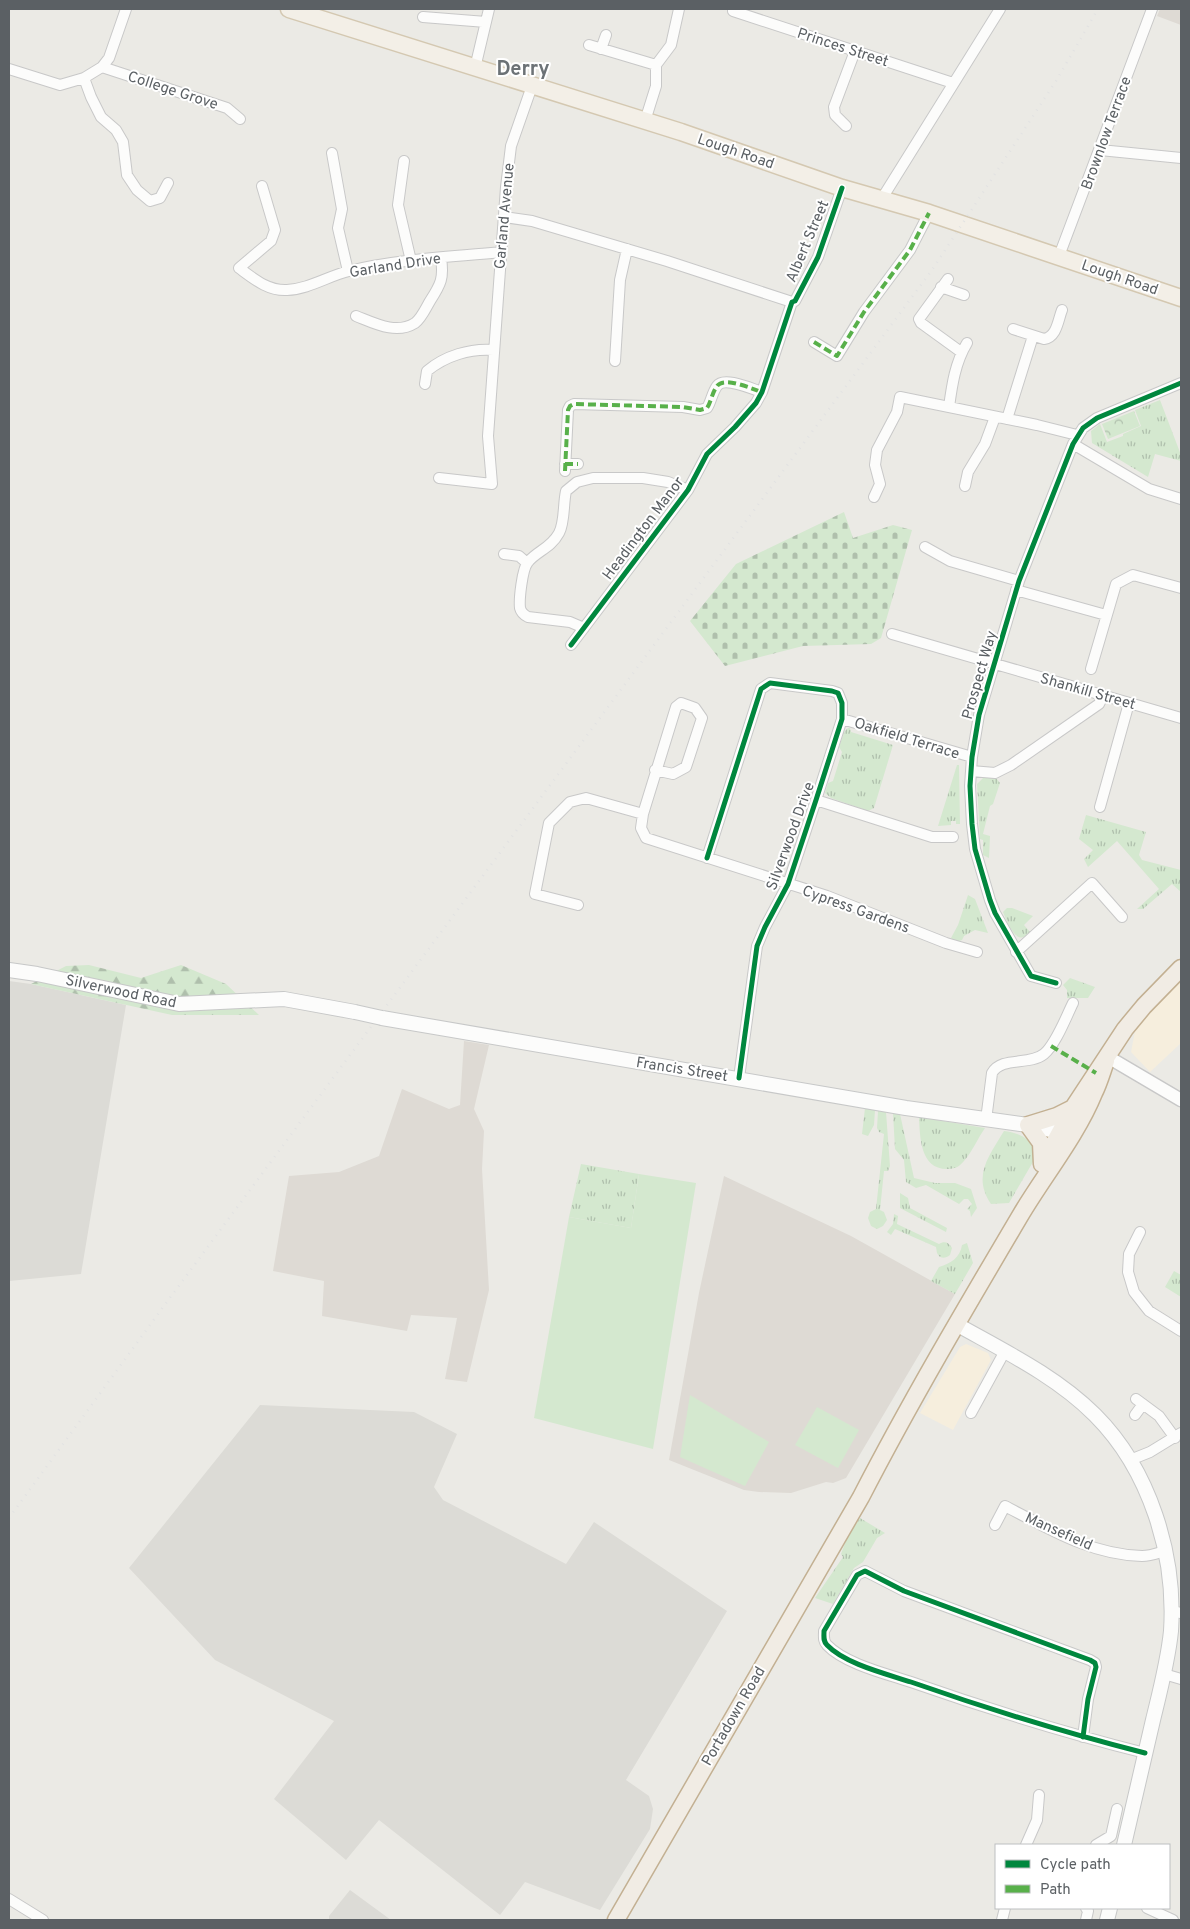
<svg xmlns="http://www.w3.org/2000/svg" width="1190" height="1929" viewBox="0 0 1190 1929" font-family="Overpass,sans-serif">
<defs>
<pattern id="grass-tufts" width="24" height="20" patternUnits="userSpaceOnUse" patternTransform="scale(1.25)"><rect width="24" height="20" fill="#d4e8cf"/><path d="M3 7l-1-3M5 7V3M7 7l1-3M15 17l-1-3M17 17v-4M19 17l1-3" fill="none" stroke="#afbfac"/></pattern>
<pattern id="forest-firs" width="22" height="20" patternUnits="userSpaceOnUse" patternTransform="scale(1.25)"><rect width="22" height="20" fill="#d4e8cf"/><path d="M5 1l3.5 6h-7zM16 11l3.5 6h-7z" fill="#afbfac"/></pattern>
<pattern id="cemetery-stones" width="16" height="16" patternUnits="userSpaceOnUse" patternTransform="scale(1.25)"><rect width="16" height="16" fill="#d4e8cf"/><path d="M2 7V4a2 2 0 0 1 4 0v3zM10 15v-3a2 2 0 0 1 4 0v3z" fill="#afbfac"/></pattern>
<pattern id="park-crowns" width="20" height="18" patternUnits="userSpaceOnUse" patternTransform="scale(1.25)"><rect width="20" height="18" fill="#d4e8cf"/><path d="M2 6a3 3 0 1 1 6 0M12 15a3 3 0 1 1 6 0" fill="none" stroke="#afbfac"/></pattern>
</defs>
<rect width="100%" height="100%" fill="#ebeae5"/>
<!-- commercial -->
<path fill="#f6eedd" d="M1181,980V1043L1150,1072L1131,1052L1135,1031L1155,1006Z
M966,1344L988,1353L991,1360L953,1430L920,1413L960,1347Z"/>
<!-- industrial -->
<path fill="#dcdbd6" d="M9,981L31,984L126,1005L81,1274L9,1281Z
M260,1405L414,1412L457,1434L434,1487L443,1500L566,1564L594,1522L727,1611L626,1780L649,1796L653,1809L650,1829L600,1910L525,1882L500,1915L379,1820L346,1860L274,1799L334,1721L215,1660L129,1568Z
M350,1890L391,1920H329V1916Z"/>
<!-- education -->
<path fill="#dedad4" d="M1160,9H1181V25L1157,16Z
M464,1041L489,1045L474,1109L484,1131L482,1169L489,1290L467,1382L445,1379L457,1318L411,1315L407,1331L322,1316L324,1281L273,1271L289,1176L339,1172L379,1156L402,1089L449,1109L460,1105Z
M724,1176L851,1236L955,1294L846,1478L833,1483L826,1482L791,1493L759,1492L744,1490L669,1460L699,1293Z"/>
<!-- grass -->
<path fill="url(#grass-tufts)" d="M1160,400L1181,455V461L1155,454L1148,477L1092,443L1091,431L1100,424L1107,442L1123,436V434L1141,426L1135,410Z
M848,728H850L851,732L893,745L874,808L868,811L831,798L825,793L828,783L833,781L842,752L839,747L844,732Z
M957,765H959L960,824H956V821H951V825L938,826Z
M983,778H996L1000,783L993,804L990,806L983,834L990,836L989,858L983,855V840L980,839L977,784Z
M1086,815L1146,832L1139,855L1142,860L1181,870V892L1172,884L1143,909H1137L1159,889L1117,841L1088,867L1084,859L1093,850L1079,839Z
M968,895L975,899L988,933L975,930L964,936L962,940L956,942L951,938L958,925Z
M1007,908H1012L1033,916L1024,925L1030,932C1017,949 1007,922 1003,912Z
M1070,978L1095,987L1088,998H1067V990L1063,985Z
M865,1108L875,1110L874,1125L868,1136L862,1134Z
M878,1111L886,1112L890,1166L888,1171H884L880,1210L884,1212L887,1220L883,1226L877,1229L871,1226L868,1218L870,1212L876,1209L884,1134L879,1132L877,1128Z
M893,1113L900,1114L914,1178L935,1183H955L971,1189L977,1208L971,1217L970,1211L967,1209L972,1204L968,1199H964L959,1204L926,1185L916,1188L906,1182L904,1160L895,1149Z
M919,1117L985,1128C978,1138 972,1152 964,1161C959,1167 955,1169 947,1169C920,1169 920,1137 919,1117Z
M1004,1131C1020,1133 1032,1139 1037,1155L1009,1203L991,1204C972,1176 989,1156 1004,1131Z
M581,1164L639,1174L631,1228L569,1217Z
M900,1193L908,1198L910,1208L947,1228L946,1232L900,1208Z
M894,1214L898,1216L897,1224L939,1244C944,1241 949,1242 952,1248L950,1255C945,1259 940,1259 937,1253L936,1247L895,1229L891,1235L887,1232L893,1224Z
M967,1243L973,1263L955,1294L931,1281L939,1267C951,1263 960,1258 962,1245Z
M1174,1271L1181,1275V1297L1165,1287Z
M860,1518L885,1533L877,1538L863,1562L854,1568L833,1604L815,1598L843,1557L841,1554L847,1538Z"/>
<!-- forest -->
<path fill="url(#forest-firs)" d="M89,965L141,978L181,965L226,984L259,1015H172L31,984L66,966Z"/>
<!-- cemetery -->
<path fill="url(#cemetery-stones)" d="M844,512L853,538L893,525L912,530L881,638L871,644L803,646L725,666L690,621L736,564Z"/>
<!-- park -->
<path fill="url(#park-crowns)" d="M1134,411L1140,426L1108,439L1102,424Z"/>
<!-- pitch -->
<path fill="#d4e8cf" d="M639,1174L696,1183L653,1449L534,1418L569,1217L631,1228Z
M690,1395L769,1442L745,1486L680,1457Z
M817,1407L859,1430L838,1468L795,1445Z"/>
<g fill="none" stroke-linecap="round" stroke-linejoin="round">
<defs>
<path id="minor" d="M733,11L953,83
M423,17L486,22
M589,45L656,65
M601,49L606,35
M102,67L227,108L240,119
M475,68L489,9
M9,69L60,85L84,78L102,67L109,58L126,9
M84,78L91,97L101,117L116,130L123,142L127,175L137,190L150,201L160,198L168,183
M645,121L656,86V65L671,45L679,9
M846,126L835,115L834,107L855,51
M1100,150L1181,158
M332,153L342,209L338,228L348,271
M404,161L398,205L411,261
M262,186L275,230L271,241L239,268C254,279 268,291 287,290C309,289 328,276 349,271C398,259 451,257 501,252
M881,200L1000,9
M504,217L532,221L667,261L792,302
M1059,256L1152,9
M948,279L919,319L921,323L961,352
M941,287L964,295
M356,316C374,323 396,335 415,323C421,319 426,308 430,301C441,284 444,278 441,258
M1013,329L1044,339C1057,337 1058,320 1062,310
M814,342L837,356L864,312L910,250L929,213
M615,361L620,280L627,249
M425,384L427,371C445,356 470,348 494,350
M949,407C952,385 955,363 967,343
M1007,419L1033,336
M1073,444L1149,489L1181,499
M565,464H578
M565,471L568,410L570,406L574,404L683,407L700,410L707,408C711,402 712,393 717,386C724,376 752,389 762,392
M439,478L492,484L488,436L506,187L511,146L532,86
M965,486L968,472L985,444L995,417
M874,497L880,484L875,465L877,450L897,412L900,397L1037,425L1077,435
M925,547L950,561L1019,581
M504,554L519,556L527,563
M1016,590L1106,615
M584,628L570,622L528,617C524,615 521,612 520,608C519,600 522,569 528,562C537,551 551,548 559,533C565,522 563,504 566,491L577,482L593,478H643L668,482L688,490
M892,634L1181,718
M571,645L688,490L707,454L735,427L756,403L762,392L792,302L795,301L818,257L842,188
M1091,669L1116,584L1133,575L1181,588
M842,719L972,757
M655,770L673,774L686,767L702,718L695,708L681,703L676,707L643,814L641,828L646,838L827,896L946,943L977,952
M971,771L995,773L1011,765L1099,704L1103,696
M816,800L932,837H953
M1100,807L1129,703
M707,858L761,689L770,683L832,691L838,693L842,703V719L816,800L788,884L765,927L757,946L739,1078
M578,905L535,894L549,823L570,802L586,798L643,814
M1016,952L1092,883L1122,917
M1056,983L1031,976L995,913L990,900L975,849L972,824L970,786L972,757L979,715L1019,581L1073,444L1083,428L1097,418L1181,383
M986,1120L992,1073C1002,1056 1029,1066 1044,1054C1056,1044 1066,1017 1073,1003
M1140,1232L1129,1254L1128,1272L1134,1292L1149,1311L1181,1331
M1136,1399L1159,1416L1175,1438
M971,1413L1005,1351
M1135,1415L1143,1404
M1130,1460L1150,1452L1181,1433
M995,1525L1005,1506C1049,1529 1092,1555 1142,1556C1150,1556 1158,1553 1165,1551
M1171,1611L1181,1613
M1164,1674L1181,1679
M1083,1737L1088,1699L1096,1667L1095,1663L1090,1660L904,1591L865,1571L857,1575L824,1631C824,1637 823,1641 827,1645C845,1664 887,1674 911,1682C988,1709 1066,1733 1145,1753
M1026,1845L1037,1820L1039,1795
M1096,1845L1111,1836L1117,1809
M9,1899L43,1920
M1147,1908L1173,1920
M1002,1920L1005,1908
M1086,1920L1088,1911L1086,1908"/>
<path id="tertiary" d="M1108,1057L1181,1100"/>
<path id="secondary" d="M9,970L37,974L179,1004L284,999L355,1012
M382,1018L906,1108L1028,1125L1059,1132L1068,1137
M956,1324C1004,1351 1056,1376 1095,1415C1150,1470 1176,1555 1171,1631C1168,1661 1160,1691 1153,1720C1143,1762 1134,1803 1124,1845
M1107,1920L1110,1908"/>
<path id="primary" d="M289,9L681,132L842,188L929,213L1181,298"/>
<path id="trunk" d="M1047,1156L1073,1108L1125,1029L1144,1006L1181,968
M1042,1164L1041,1143L1028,1125L1057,1116L1073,1108
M616,1920L861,1497C910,1402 965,1309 1020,1216C1043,1177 1077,1135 1094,1093C1099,1083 1102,1072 1106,1061"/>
</defs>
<!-- minor casing -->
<use href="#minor" stroke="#c8c8c8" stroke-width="12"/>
<!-- tertiary casing -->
<use href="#tertiary" stroke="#c8c8c8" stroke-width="15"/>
<!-- secondary casing -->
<use href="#secondary" stroke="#c7c8c8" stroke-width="16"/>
<!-- primary casing -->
<use href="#primary" stroke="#d4c8b1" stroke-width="19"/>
<!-- trunk casing -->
<use href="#trunk" stroke="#c3b092" stroke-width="19"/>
<!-- minor -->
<use href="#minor" stroke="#fcfcfb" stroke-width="10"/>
<!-- tertiary -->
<use href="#tertiary" stroke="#fcfcfb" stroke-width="12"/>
<!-- secondary -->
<use href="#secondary" stroke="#fcfcfb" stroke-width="14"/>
<!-- primary -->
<use href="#primary" stroke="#f3efe7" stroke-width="16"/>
<!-- trunk -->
<use href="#trunk" stroke="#f1ece4" stroke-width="16"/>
<!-- rail -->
<path stroke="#e2e2e2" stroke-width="2.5" stroke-dasharray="1 6" stroke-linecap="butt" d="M9,1518L158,1314L932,270L1056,81L1098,9"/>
<defs>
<path id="secondary-bridge" d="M355,1012L382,1018"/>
</defs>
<!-- secondary-bridge casing -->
<use href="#secondary-bridge" stroke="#c7c8c8" stroke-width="16" stroke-linecap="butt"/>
<!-- secondary-bridge -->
<use href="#secondary-bridge" stroke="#fcfcfb" stroke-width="14"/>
<!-- quiet -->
<path stroke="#58b04a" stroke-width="4" stroke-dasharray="8 4" stroke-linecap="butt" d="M814,342L837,356L864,312L910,250L929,213
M565,464H578
M565,471L568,410L570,406L574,404L683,407L700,410L707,408C711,402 712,393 717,386C724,376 752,389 762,392
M1051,1046L1096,1073"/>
<defs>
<path id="cycleway" d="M571,645L688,490L707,454L735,427L756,403L762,392L792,302L795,301L818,257L842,188
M707,858L761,689L770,683L832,691L838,693L842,703V719L816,800L788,884L765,927L757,946L739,1078
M1056,983L1031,976L995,913L990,900L975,849L972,824L970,786L972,757L979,715L1019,581L1073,444L1083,428L1097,418L1181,383
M1083,1737L1088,1699L1096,1667L1095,1663L1090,1660L904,1591L865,1571L857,1575L824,1631C824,1637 823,1641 827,1645C845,1664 887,1674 911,1682C988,1709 1066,1733 1145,1753"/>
</defs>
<!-- cycleway casing -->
<use href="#cycleway" stroke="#fff" stroke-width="8"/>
<!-- cycleway -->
<use href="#cycleway" stroke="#00873e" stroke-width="5"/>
</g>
<g text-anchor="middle" stroke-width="4" stroke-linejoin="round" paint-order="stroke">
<!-- street labels -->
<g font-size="15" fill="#5b6064" stroke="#fff">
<text transform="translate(843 47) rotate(18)" y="5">Princes Street</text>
<text transform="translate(173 90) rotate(18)" y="5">College Grove</text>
<text transform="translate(1106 133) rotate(-70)" y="5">Brownlow Terrace</text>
<text transform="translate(736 151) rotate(19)" y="5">Lough Road</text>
<text transform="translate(504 216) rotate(-85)" y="5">Garland Avenue</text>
<text transform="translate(807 241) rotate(-67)" y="5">Albert Street</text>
<text transform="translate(395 265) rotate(-9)" y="5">Garland Drive</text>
<text transform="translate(1120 277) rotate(19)" y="5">Lough Road</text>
<text transform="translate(643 528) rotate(-53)" y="5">Headington Manor</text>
<text transform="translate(979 675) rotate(-74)" y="5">Prospect Way</text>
<text transform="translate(1088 691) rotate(16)" y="5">Shankill Street</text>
<text transform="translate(907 738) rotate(17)" y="5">Oakfield Terrace</text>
<text transform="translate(790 836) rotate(-70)" y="5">Silverwood Drive</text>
<text transform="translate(856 909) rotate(20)" y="5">Cypress Gardens</text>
<text transform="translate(121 991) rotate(12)" y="5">Silverwood Road</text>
<text transform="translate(682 1069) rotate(9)" y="5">Francis Street</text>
<text transform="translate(1059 1531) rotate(24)" y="5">Mansefield</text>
<text transform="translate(733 1716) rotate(-60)" y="5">Portadown Road</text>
</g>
<!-- district labels -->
<g font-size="20" font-weight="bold" fill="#6c7276" stroke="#fff">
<text x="523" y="75">Derry</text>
</g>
</g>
<!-- border -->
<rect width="1190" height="1929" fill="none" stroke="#5b6064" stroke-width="20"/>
<!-- legend -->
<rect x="995" y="1844" width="175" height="65" fill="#ffffff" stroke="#bdbfc1"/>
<rect x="1005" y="1860" width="25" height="8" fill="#00873e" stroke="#bdbfc1"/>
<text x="1040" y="1869" font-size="15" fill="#5b6064">Cycle path</text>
<rect x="1005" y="1885" width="25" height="8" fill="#58b04a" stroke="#bdbfc1"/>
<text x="1040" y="1894" font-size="15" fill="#5b6064">Path</text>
</svg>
